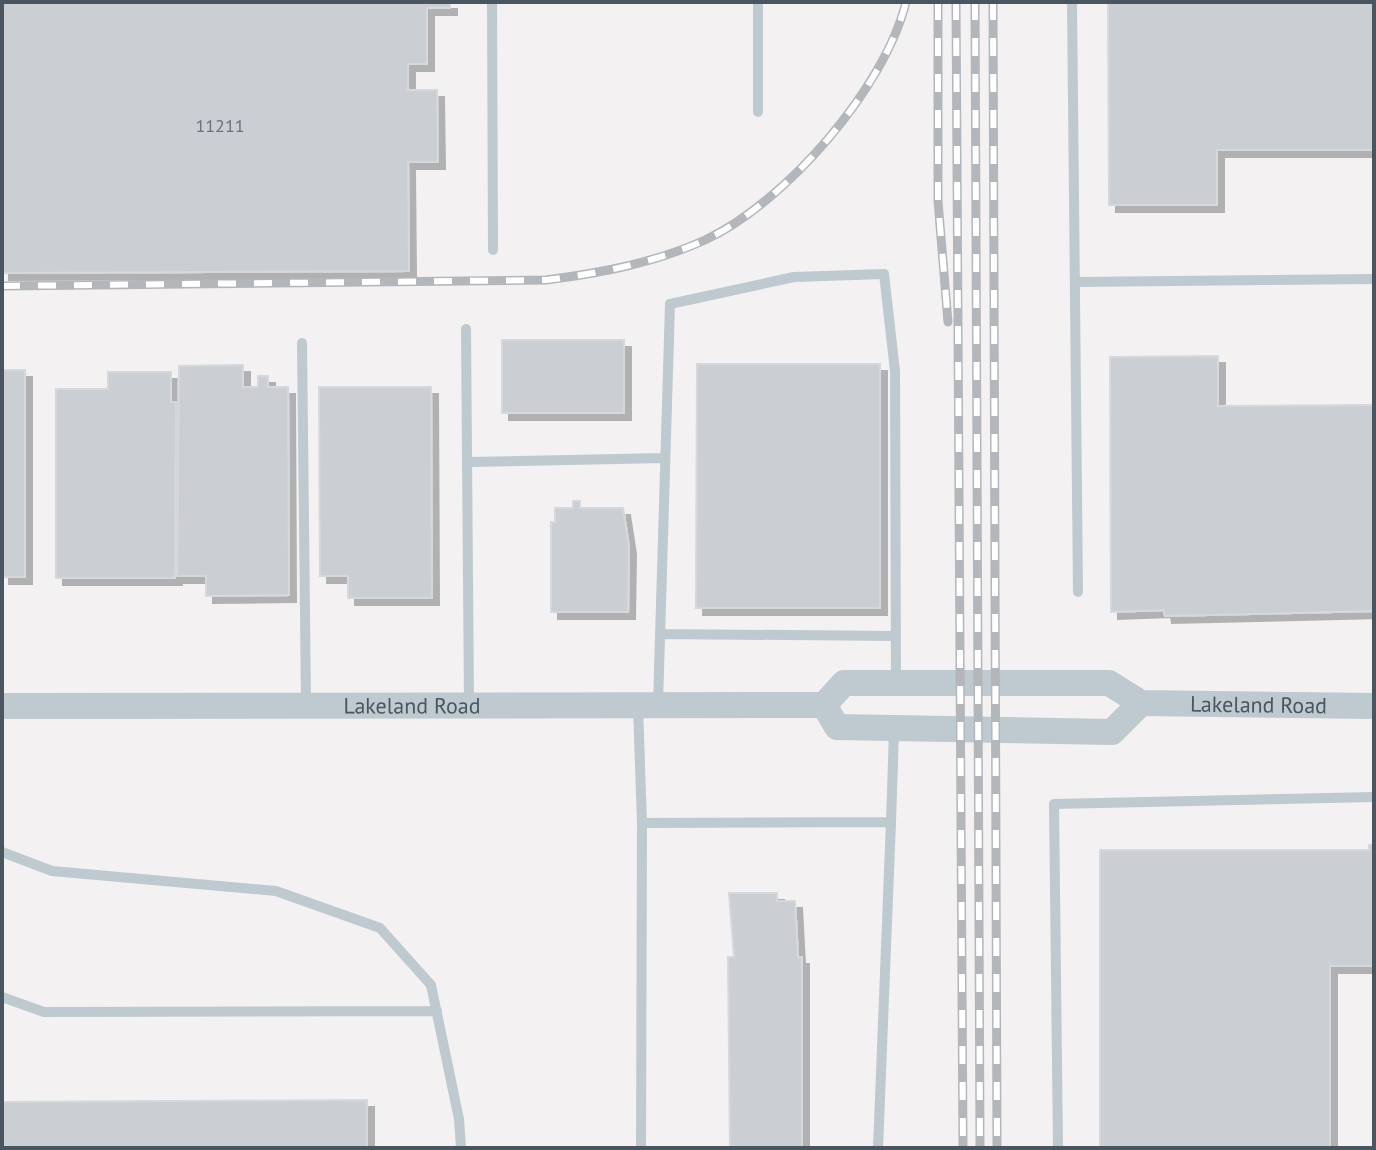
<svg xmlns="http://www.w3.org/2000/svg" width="1376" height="1150" viewBox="0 0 1376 1150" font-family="'PT Sans',sans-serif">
<defs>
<filter id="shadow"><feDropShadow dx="7" dy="7" stdDeviation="0" flood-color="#0004"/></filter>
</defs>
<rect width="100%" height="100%" fill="#f3f1f1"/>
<!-- building -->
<path fill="#cbced3" stroke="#d5d8dc" stroke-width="2" filter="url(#shadow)" d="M2,2H450V8H427V64H408V90H437L438,162H408L409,271L2,273Z
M1108,2H1374V150H1217V205H1109Z
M502,340H624V413H502Z
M1218,356V406L1374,405V611L1165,616L1164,610L1111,612L1110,357Z
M697,364H880V608H696Z
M243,365V387H258V376H268V387H288L289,595L206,596V576H177L179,366Z
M2,370H25V577H2Z
M108,372H171V402H176L175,578H56V389H108Z
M319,387H431L432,598H348V576H320Z
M573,501H580V508H623L629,547L628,612H551V522H555V508H573Z
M1369,845H1374V966H1330V1148H1100V850H1369Z
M729,893H777V901H795L798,957H802V1148H730L728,957H734Z
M367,1100V1148H2V1102Z"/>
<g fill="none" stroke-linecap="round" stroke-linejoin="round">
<!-- service -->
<path stroke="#bfc9d0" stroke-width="10" d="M492,2L493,250
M1072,2L1078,592
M758,112V2
M1076,282L1374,279
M466,329L469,703
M302,343L306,703
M467,462L664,458
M660,634L895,636
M658,704L670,304L794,277L884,274L895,371L896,681
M638,707L642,823L891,822L894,731
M2,852L52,871L276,891L380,928L431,985L459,1119L461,1148
M2,997L44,1012L437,1011
M641,1148L642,823
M878,1148L891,822
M1058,1148L1054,804L1374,797"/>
<!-- tertiary -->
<g stroke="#bfc9d0" stroke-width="26">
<path d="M824,705L837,727L1112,732L1141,703"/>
<path id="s1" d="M2,706L824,705L844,683H1109L1141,703L1374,706"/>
</g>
<defs>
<path id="rail" d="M938,2V201L948,322
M956,2L963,1148
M975,2L980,1148
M993,2L997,1148
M2,286L546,280C601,273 654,263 705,240C785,203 885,88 906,2"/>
</defs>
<!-- rail casing -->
<use href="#rail" stroke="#b3b7bb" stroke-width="9"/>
<!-- rail -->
<use href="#rail" stroke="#fff" stroke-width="6" stroke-dasharray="18" stroke-linecap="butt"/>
</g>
<g text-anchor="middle" stroke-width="6" stroke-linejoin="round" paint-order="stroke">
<!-- number labels -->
<g font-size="18" fill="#6a737c">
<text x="220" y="132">11211</text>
</g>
<!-- street labels -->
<g font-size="22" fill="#49555f" stroke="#fff">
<text dy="8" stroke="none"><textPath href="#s1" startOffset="410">Lakeland Road</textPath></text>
<text dy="8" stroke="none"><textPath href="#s1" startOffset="1272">Lakeland Road</textPath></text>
</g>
</g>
<!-- border -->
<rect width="1376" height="1150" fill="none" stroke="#49555f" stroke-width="8"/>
</svg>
